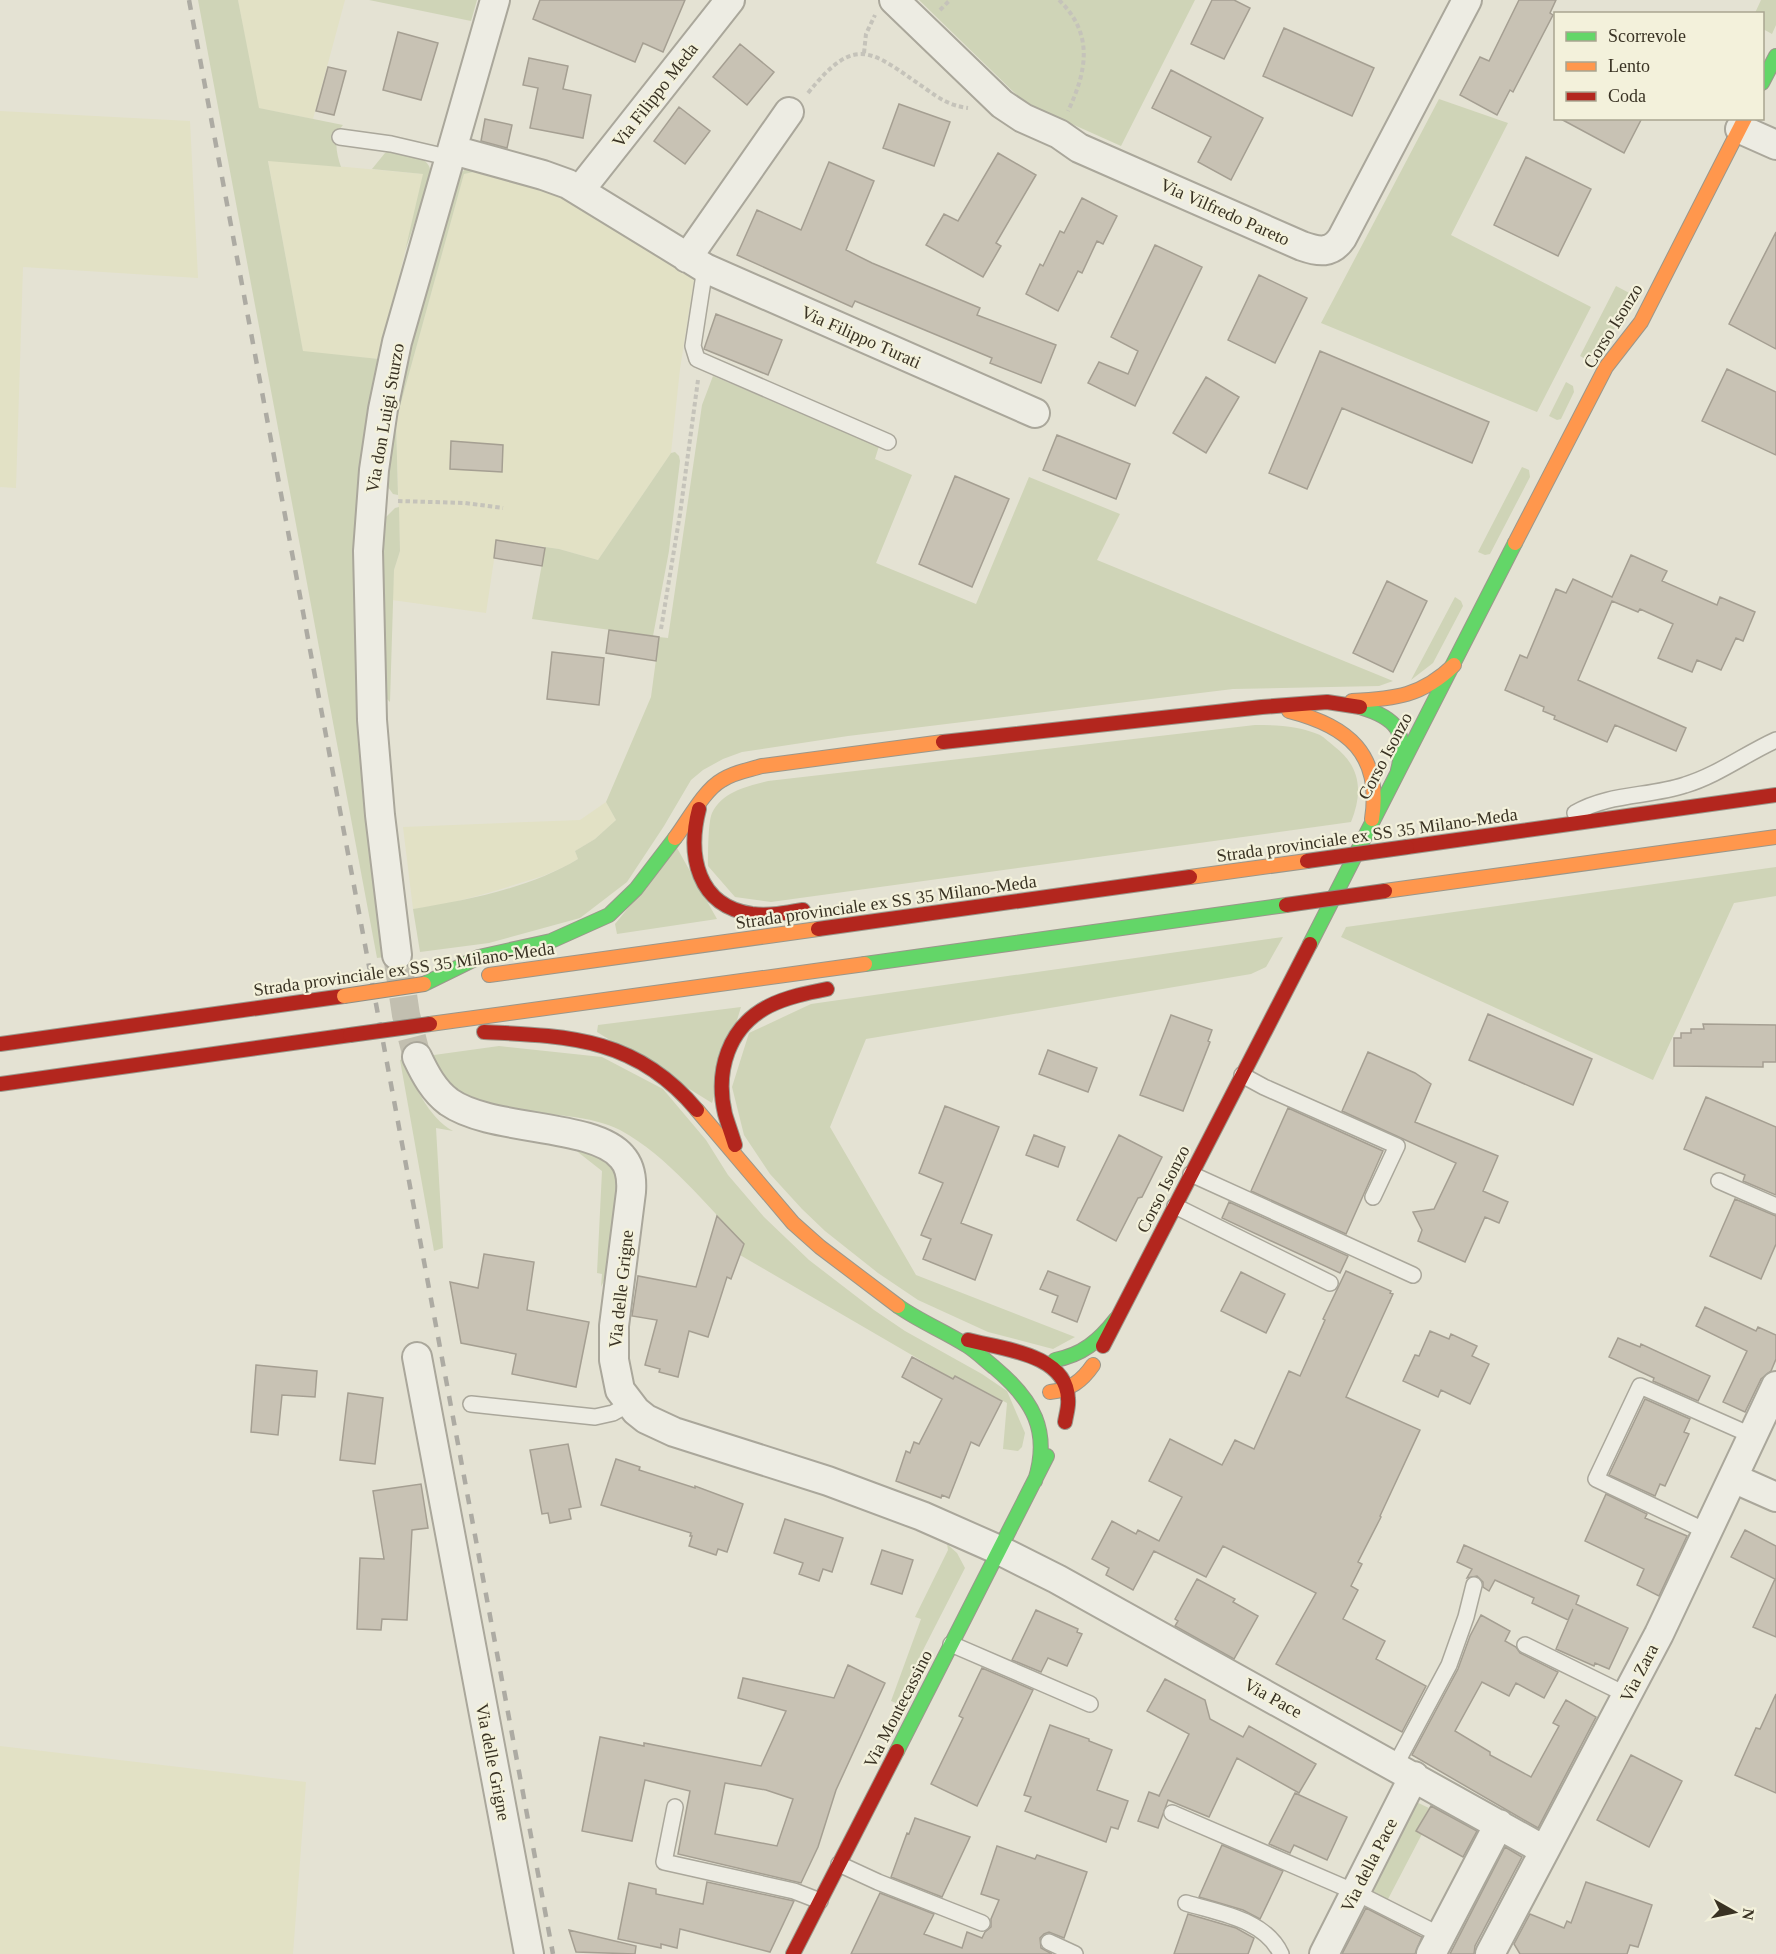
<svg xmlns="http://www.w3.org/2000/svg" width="1776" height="1954" viewBox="0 0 1776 1954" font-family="Georgia,serif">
<rect width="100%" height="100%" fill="#e4e2d3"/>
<!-- farmland -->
<path fill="#e2e1c5" d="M238,0H345L313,119L258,108Z
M0,111L190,121L198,278L23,267L16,488L0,487Z
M268,160L424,174L379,359L303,352Z
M478,171L562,196L694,280L680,369L671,453L598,560L559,549L497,540L486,613L392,600L394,570L400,551L396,421L464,174Z
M606,802L616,820L595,839L575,851L578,859L566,866L543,876L488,893L447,904L413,909L403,827L580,820Z
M0,1746L306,1782L293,1954H0Z"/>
<!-- green -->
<path fill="#cfd4b7" d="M198,0H238L259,108L343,125C333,135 336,154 341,167L268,161L303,351L379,359L367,420L360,473L355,594L357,671L362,761L385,957L377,958Z
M369,0H477L471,21Z
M919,0H1195L1121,146L1025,103Z
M1761,0H1776V25L1772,34L1763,29L1762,14L1755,13Z
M1439,99L1508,123L1451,235L1591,307L1537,412L1321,323Z
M393,150C408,154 431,155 431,175L405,251L423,174L372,169L385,153Z
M467,168L478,171L464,174L396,421L398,495L393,494L388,487L387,475L399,383L459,174Z
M1616,286L1637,297L1621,322L1602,341L1589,361L1580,356Z
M713,376L879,446L875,459L912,475L876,563L976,604L1029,477L1120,514L1097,560L1393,681L1379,686L1233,689L848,736L742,752L723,759L703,770L691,780L664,826L627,882L580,918L489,943L420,952L413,909C468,900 530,888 578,859L575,851L595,839L616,820L606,802L651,697L659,637L668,638L702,405Z
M1566,382L1573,386L1574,392L1561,419L1557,420L1549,416Z
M675,452L679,456L680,461L669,551L653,636L532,619L545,547L559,549L598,560L671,453Z
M1522,467L1529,470L1530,477L1490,554L1485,555L1478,552Z
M399,507L400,551L394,570L390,702L384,696L378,552L385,518L395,508Z
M1455,597L1461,601L1463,606L1433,663L1411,680Z
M1255,725C1276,725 1300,726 1320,735C1325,738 1330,743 1335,747C1361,767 1363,793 1351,822L771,902L735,897L708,866C708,854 708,822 712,813C722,792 747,786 768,781Z
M677,848L717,919L617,934L615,924Z
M1776,867V896L1734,903L1653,1080L1341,937L1346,927Z
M1283,937L1266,967L1251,974L866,1039L830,1127L916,1275L1075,1337L1053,1349L988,1332L918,1300L878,1273L825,1231L802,1209L770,1174L744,1135L732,1087L749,1033L811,1004Z
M741,1007L712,1103L597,1032L598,1025Z
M499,1046L602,1057L663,1089L706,1140L728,1175L764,1217L809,1260L874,1310L905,1331L982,1374L1007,1391L1025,1433L1022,1447L1018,1451L1003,1449L1007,1403L955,1376L953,1379L740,1255L744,1244C705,1204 669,1157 620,1130C572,1104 470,1124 439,1072C435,1066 433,1062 434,1055Z
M404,1059C414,1085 428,1117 453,1131L436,1128L443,1248L434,1251L400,1060Z
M574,1149L602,1158L611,1164L618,1180L607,1274L601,1287L602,1274L597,1273L602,1171Z
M947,1544L957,1553L965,1568L896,1703L891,1701L921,1619L915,1617L948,1550Z
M1412,1800L1429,1808L1416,1831L1422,1834L1387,1901L1364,1890Z"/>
<!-- building -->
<path fill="#c8c2b4" stroke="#a59f92" stroke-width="1.5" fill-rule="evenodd" d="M540,0H685L663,52L643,43L635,62L533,19Z
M1212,0H1234L1250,8L1224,59L1191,44Z
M1519,0H1556L1550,13L1553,15L1513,92L1510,90L1497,115L1460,95L1480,57L1489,61Z
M1284,28L1374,68L1352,116L1263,76Z
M398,32L438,43L421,100L383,90Z
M740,44L774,72L747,105L713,77Z
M529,58L568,66L563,89L591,95L583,138L530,128L538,88L523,85Z
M328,67L346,71L334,115L316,111Z
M1171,70L1263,118L1231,180L1198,162L1211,137L1152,108Z
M899,104L950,122L934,166L883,148Z
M679,107L710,131L685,164L654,141Z
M1559,118H1642L1624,153Z
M485,119L512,125L507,148L481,141Z
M998,153L1036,175L996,243L1001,246L983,277L926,245L944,214L958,221Z
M1526,157L1591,189L1558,256L1494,225Z
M829,162L874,181L846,250L872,263L980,308L977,315L1056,345L1041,383L990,363L992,358L855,301L852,307L737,255L757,210L801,230Z
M1082,198L1117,216L1103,244L1097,241L1082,273L1078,271L1058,311L1026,294L1040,264L1043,266L1060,231L1064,233Z
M1776,232V349L1729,324Z
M1155,245L1202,267L1135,406L1088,383L1099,362L1128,374L1138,351L1111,337Z
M1259,275L1307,298L1275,363L1228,340Z
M716,314L782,340L768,375L704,349Z
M1320,351L1489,422L1472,463L1342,408L1307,489L1269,473Z
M1727,369L1776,392V455L1702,421Z
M1206,377L1239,397L1206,453L1173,433Z
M1057,435L1130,464L1116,499L1043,470Z
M451,441L503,445L502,472L450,469Z
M955,476L1009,499L972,587L919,564Z
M496,540L545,548L542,566L494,558Z
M1631,555L1667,571L1662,581L1717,605L1720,597L1755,612L1743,641L1736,638L1721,670L1697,660L1692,672L1658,658L1673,624L1640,609L1638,612L1612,601L1578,680L1686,728L1676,751L1615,725L1607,742L1554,719L1555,716L1543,711L1544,707L1505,690L1520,655L1527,658L1556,589L1566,593L1573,579L1612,597Z
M1387,581L1427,601L1393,672L1353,653Z
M609,630L659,637L656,661L606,653Z
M552,652L604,658L599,705L547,699Z
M1488,1014L1592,1059L1573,1105L1469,1060Z
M1171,1015L1212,1030L1208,1041L1210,1042L1183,1111L1140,1095Z
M1703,1024L1776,1025V1062H1763V1067L1674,1066V1038H1681V1033H1691V1029H1704Z
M1048,1050L1097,1068L1088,1092L1039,1074Z
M1368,1052L1415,1073L1431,1084L1415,1122L1498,1156L1483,1191L1508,1202L1499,1223L1485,1217L1465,1262L1418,1241L1422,1230L1413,1212L1434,1209L1456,1163L1342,1111Z
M1706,1097L1776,1127V1195L1743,1181L1745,1175L1684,1149Z
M945,1106L999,1127L961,1223L992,1235L975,1280L923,1259L931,1239L921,1235L943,1183L919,1173Z
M1288,1108L1383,1151L1346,1234L1251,1191Z
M1034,1135L1065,1147L1058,1167L1026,1155Z
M1119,1135L1162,1157L1142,1197L1138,1198L1116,1241L1077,1220Z
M1735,1199L1776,1216V1244L1761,1279L1710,1256Z
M1229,1202L1348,1256L1340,1273L1222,1218Z
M717,1216L744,1244L731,1279L727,1277L708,1337L689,1331L678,1377L659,1372L660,1369L645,1365L657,1320L632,1316L638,1276L696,1287Z
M484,1254L534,1262L527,1310L589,1322L576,1387L512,1374L516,1354L461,1343L450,1282L478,1288Z
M1048,1271L1090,1287L1077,1322L1052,1312L1058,1296L1040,1289Z
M1346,1271L1391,1291L1390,1293L1393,1294L1346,1397L1420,1430L1380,1516L1381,1517L1358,1562L1362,1564L1351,1586L1358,1590L1343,1619L1385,1641L1376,1659L1426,1686L1402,1732L1276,1664L1316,1593L1223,1546L1206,1577L1154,1551L1133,1590L1106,1575L1109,1568L1092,1559L1112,1521L1136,1534L1138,1530L1159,1541L1182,1497L1149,1481L1170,1439L1222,1465L1235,1440L1254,1449L1289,1371L1300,1376L1325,1320L1323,1319Z
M1241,1272L1285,1294L1266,1333L1221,1311Z
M1705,1307L1756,1331L1758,1327L1776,1335V1359L1771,1371L1761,1379L1745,1412L1723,1402L1747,1351L1696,1326Z
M1430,1331L1449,1339L1451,1334L1477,1346L1472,1356L1489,1364L1470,1404L1441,1390L1438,1397L1403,1381L1415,1355L1419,1356Z
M1618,1338L1640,1347L1641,1344L1710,1376L1698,1401L1653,1381L1654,1378L1609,1357Z
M912,1357L953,1379L955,1376L1002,1401L979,1446L971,1442L949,1498L942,1495L941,1498L896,1481L906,1451L910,1453L914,1442L919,1444L942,1399L902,1377Z
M256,1365L317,1371L315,1397L282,1395L278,1435L251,1432Z
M348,1393L383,1398L375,1464L340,1460Z
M1645,1399L1690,1419L1684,1432L1689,1434L1665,1486L1660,1484L1655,1496L1609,1475Z
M568,1444L581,1507L569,1509L571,1519L550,1523L548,1513L542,1514L530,1450Z
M616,1459L640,1467L639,1470L695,1488V1486L743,1504L727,1552L718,1549L716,1555L689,1546L692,1536H690L691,1533L601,1505Z
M421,1484L428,1528L412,1530L407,1620L382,1619L381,1630L357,1629L360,1558L384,1559L373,1491Z
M1606,1494L1647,1514L1645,1518L1687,1536L1659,1596L1637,1585L1644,1569L1585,1541Z
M785,1519L843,1538L832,1572L823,1569L819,1581L799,1574L803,1563L774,1553Z
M1745,1530L1776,1546V1637L1753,1627L1775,1579L1731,1557Z
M1464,1545L1579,1596L1576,1604L1628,1628L1609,1669L1595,1663L1594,1666L1556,1649L1573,1609L1568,1620L1532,1603L1534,1598L1495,1580L1489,1591L1483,1587V1582L1477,1576L1467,1578L1472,1569L1457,1562Z
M882,1550L913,1560L902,1594L871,1584Z
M1197,1579L1235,1599L1233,1602L1258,1616L1234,1659L1175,1626L1178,1621L1175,1619Z
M1036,1610L1078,1629L1077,1632L1082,1634L1067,1666L1048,1658L1041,1672L1012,1660Z
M1481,1615L1510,1631L1505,1641L1516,1647L1520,1653L1558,1672L1544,1698L1516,1683L1509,1696L1482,1682L1455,1731L1490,1752V1755L1531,1777L1559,1726L1553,1723L1566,1700L1596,1717L1538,1828L1412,1755L1458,1669L1470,1636Z
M848,1665L885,1683L836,1790L818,1847L801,1883L678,1854L690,1791L645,1780L632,1841L582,1831L600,1737L644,1746V1743L761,1766L786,1711L738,1698L743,1678L834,1698ZM725,1783L766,1790L793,1799L777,1846L715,1834Z
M982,1668L1033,1690L977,1806L931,1784L963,1718L959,1716Z
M1165,1679L1205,1700L1210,1719L1243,1737L1249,1726L1316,1764L1299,1793L1237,1758L1209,1817L1168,1800L1158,1828L1138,1821L1149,1792L1160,1796H1159L1189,1734L1147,1711Z
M1776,1694V1793L1735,1775L1756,1728L1760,1729Z
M1050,1725L1089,1739V1741L1112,1750L1097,1790L1128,1801L1118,1829L1111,1827L1106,1842L1025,1811L1031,1797L1024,1795Z
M1631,1755L1682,1781L1649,1847L1597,1820Z
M1295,1793L1347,1817L1327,1860L1294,1845L1290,1853L1269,1844Z
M1431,1806L1477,1831L1463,1857L1416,1831Z
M915,1818L970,1837L942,1897L891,1877L907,1833L909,1834Z
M1222,1845L1283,1871L1260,1919L1243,1910L1199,1897Z
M997,1846L1035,1859L1037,1855L1087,1872L1064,1938L1049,1932L1044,1934L1040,1938L1041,1948L1052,1954H851L880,1893L934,1914L924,1934L962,1948L967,1932L982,1938L985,1932L991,1927V1919L999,1900L981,1894Z
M1505,1847L1522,1857L1475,1946L1474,1954H1450Z
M707,1882L794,1901L770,1952L680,1929L677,1948L661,1944V1948L618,1939L629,1883L656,1889V1894L703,1904Z
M1586,1882L1652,1905L1638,1947L1630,1945L1627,1954H1520L1514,1944L1530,1914L1564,1928L1567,1921L1571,1923Z
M1366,1908L1422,1937L1415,1954H1342Z
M1188,1914L1236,1928L1254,1938L1248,1954H1174Z
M569,1930L636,1946L635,1954L576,1952Z"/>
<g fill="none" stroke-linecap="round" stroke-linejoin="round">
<!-- street-tunnel -->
<path stroke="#c2bfb0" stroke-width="28" stroke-dasharray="28 14" stroke-linecap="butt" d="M397,955L406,1015L417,1057"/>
<defs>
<path id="lane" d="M340,137L391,144L451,158
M705,268L693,346L697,359L888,442
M1575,813C1609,793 1649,797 1685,785C1718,775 1745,754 1776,740
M1242,1075L1264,1087L1397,1146L1373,1197
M1191,1174L1413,1275
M1719,1181L1776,1206
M1175,1206L1330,1283
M471,1404L595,1417L613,1413L629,1404
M1708,1532L1596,1479L1640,1386L1753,1436
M951,1644L1090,1704
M1525,1645L1627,1695
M1395,1766L1449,1665L1466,1617L1474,1585
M675,1807L664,1862L794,1891L820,1901
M1172,1813L1355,1892L1440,1935
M839,1864L878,1882L982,1923
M1186,1903C1218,1913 1265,1919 1281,1954
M1049,1942L1075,1954"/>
<path id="street" d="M894,0L1002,104L1023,118L1059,134L1079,148L1302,246C1319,252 1331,254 1342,238L1467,0
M1740,129L1776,145
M453,150L543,175L568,184L705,268L1035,413
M580,190L730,0
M687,258L789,112
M397,955L380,815L372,720L368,551L374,470L383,409L397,342L495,0
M417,1057C425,1074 434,1091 449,1102C492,1132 594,1123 622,1157C631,1167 632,1179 631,1192L614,1326V1360L620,1390L636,1411L646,1419L674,1432L828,1481L922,1516L999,1550L1057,1579L1544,1850
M417,1357L529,1954
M1733,1478L1776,1497
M1324,1954L1414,1776
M1431,1954L1499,1824
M1490,1954L1659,1634L1776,1386"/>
<path id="fast" d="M1762,83L1776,56
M1360,707C1397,718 1408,732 1398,770
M1310,944L1515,543
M865,964L1286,905
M424,984L479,957L551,941L609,915L636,889L675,838
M898,1306C919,1321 944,1331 966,1345C976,1351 986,1361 995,1368C1033,1400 1051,1431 1035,1481
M1055,1360C1082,1355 1099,1341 1116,1319
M897,1751L1047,1456"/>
<path id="slow" d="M1515,543L1606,367L1641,322L1745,118
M1352,701C1395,699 1422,696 1454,665
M1289,711C1348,726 1382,754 1372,819
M675,838C688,821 704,790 722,780C734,772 749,770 762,766L943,742
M1190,877L1307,861
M1385,891L1776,837
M489,975L818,929
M430,1024L865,964
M697,1110L793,1223L820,1247L898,1306
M1050,1392C1070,1390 1082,1381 1093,1365"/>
<path id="jam" d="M943,742L1262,707L1327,702L1360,707
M699,809C687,855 697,906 752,914C769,916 786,913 803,910
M1407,847L1776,795
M818,929L1190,877
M484,1032C570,1036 637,1038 697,1110
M0,1044L344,996
M0,1084L350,1035
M735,1145C732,1135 728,1124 725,1114C715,1071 728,1027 769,1006C787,997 807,993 827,989
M968,1340C1002,1349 1067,1354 1068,1399C1069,1406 1066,1415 1065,1422
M1103,1346L1310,944
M793,1954L897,1751"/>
</defs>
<!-- lane casing -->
<use href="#lane" stroke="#aaa79b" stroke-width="18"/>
<!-- street casing -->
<use href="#street" stroke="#aaa79b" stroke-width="32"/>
<!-- fast casing -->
<use href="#fast" stroke="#9a978b" stroke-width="16"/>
<!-- slow casing -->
<use href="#slow" stroke="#9a978b" stroke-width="16"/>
<!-- jam casing -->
<use href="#jam" stroke="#9a978b" stroke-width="16"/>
<!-- path -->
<path stroke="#c5c3ba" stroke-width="4" stroke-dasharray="4.5 3" stroke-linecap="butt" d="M1059,0C1094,34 1087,71 1068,111
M940,10L950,0
M864,53L866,34L875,15
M808,93C856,33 871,51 926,89C940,99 951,106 968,108
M398,501L465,503L503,508
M661,629L680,514L698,380"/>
<!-- lane -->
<use href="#lane" stroke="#edece3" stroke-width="15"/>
<!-- street -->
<use href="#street" stroke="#edece3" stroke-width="28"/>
<!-- fast -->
<use href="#fast" stroke="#63d668" stroke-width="14"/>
<!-- slow -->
<use href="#slow" stroke="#ff974d" stroke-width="14"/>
<!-- jam -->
<use href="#jam" stroke="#b3261e" stroke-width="14"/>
<!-- rail -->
<path stroke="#adaba3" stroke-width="4.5" stroke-dasharray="10 10" stroke-linecap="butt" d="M189,0L553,1954"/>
<defs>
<path id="slow-bridge" d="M344,996L424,984"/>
<path id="jam-bridge" d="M1307,861L1407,847
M1286,905L1385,891
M350,1035L430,1024"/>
</defs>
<!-- slow-bridge casing -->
<use href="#slow-bridge" stroke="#908d82" stroke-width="16" stroke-linecap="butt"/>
<!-- jam-bridge casing -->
<use href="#jam-bridge" stroke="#908d82" stroke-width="16" stroke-linecap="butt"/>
<!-- slow-bridge -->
<use href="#slow-bridge" stroke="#ff974d" stroke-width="14"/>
<!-- jam-bridge -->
<use href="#jam-bridge" stroke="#b3261e" stroke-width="14"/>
</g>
<g text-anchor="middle" stroke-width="4.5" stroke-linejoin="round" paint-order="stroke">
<!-- street labels -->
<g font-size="18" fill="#393223" stroke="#f3f1db">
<text transform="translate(655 95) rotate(-52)" y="6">Via Filippo Meda</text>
<text transform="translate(1225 212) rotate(24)" y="6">Via Vilfredo Pareto</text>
<text transform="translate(1613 326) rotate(-58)" y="6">Corso Isonzo</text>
<text transform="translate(861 337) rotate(24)" y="6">Via Filippo Turati</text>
<text transform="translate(385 418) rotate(-80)" y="6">Via don Luigi Sturzo</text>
<text transform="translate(1385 756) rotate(-62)" y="6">Corso Isonzo</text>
<text transform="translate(1367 835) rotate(-8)" y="6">Strada provinciale ex SS 35 Milano-Meda</text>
<text transform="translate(886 902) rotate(-8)" y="6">Strada provinciale ex SS 35 Milano-Meda</text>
<text transform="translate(404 969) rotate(-8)" y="6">Strada provinciale ex SS 35 Milano-Meda</text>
<text transform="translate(1163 1189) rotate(-63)" y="6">Corso Isonzo</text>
<text transform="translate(621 1289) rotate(-84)" y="6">Via delle Grigne</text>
<text transform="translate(1639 1673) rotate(-63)" y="6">Via Zara</text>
<text transform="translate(1273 1698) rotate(29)" y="6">Via Pace</text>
<text transform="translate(898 1709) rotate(-63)" y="6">Via Montecassino</text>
<text transform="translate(493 1762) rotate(79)" y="6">Via delle Grigne</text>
<text transform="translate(1369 1865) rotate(-63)" y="6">Via della Pace</text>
</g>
</g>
<!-- legend -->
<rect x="1554" y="12" width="210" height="108" fill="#f3f1db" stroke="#a9a591" stroke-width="1.5"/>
<rect x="1566" y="32" width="30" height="9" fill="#63d668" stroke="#a9a591" stroke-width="1.5"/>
<text x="1608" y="42" font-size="18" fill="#393223">Scorrevole</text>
<rect x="1566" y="62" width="30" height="9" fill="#ff974d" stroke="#a9a591" stroke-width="1.5"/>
<text x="1608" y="72" font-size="18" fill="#393223">Lento</text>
<rect x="1566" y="92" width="30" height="9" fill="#b3261e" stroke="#a9a591" stroke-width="1.5"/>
<text x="1608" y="102" font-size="18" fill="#393223">Coda</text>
<!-- north arrow -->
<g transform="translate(1734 1912) rotate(99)" stroke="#f3f1db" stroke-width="4.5" paint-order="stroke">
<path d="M0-4.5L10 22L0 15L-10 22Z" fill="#393223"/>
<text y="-9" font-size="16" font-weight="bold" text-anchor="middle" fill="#393223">N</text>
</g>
</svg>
